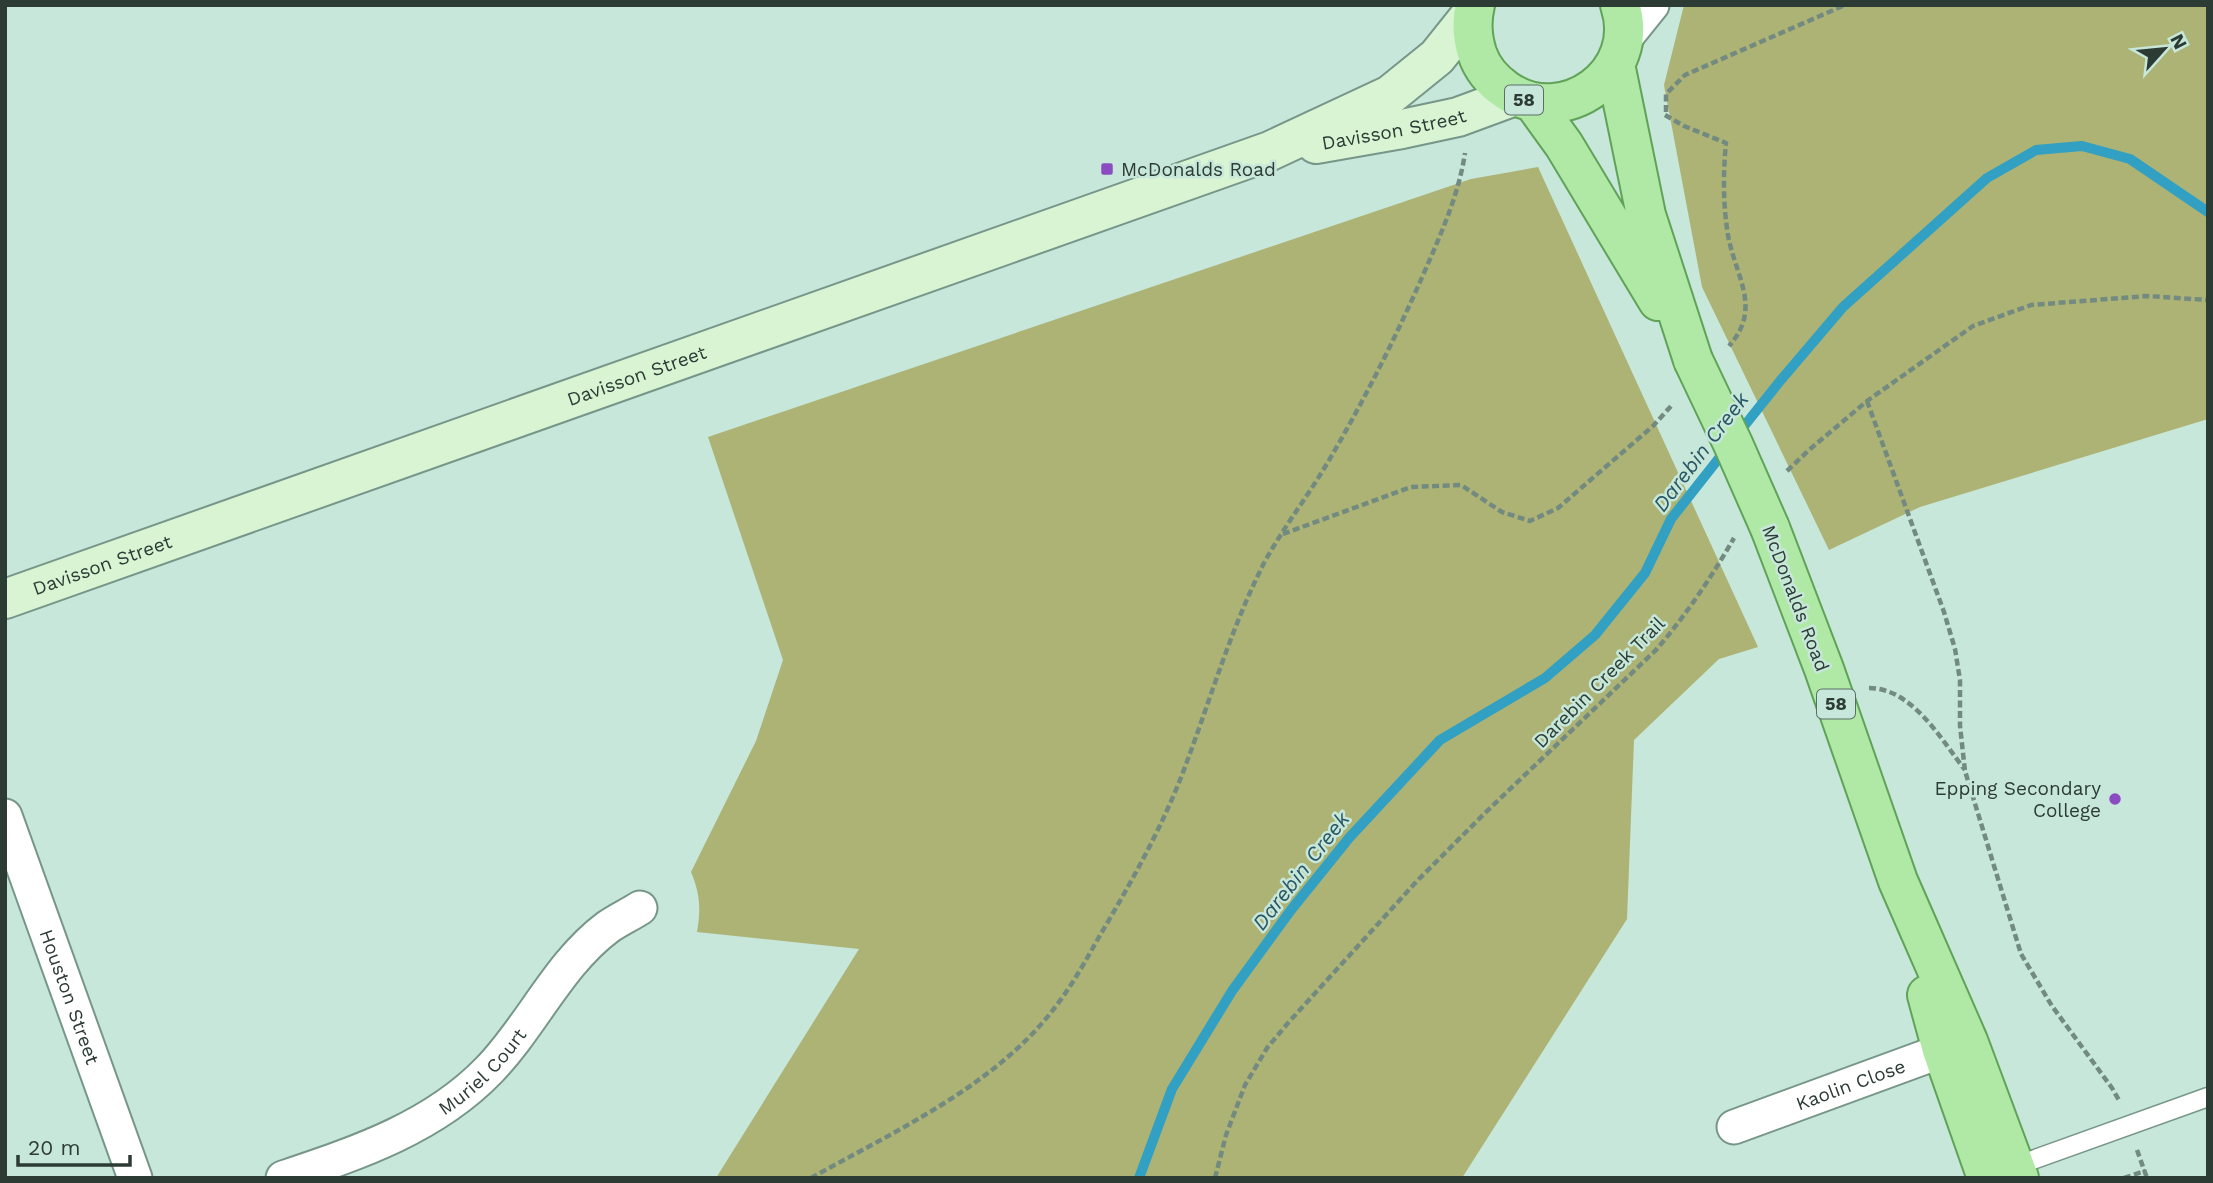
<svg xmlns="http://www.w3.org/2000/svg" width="2213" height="1183" viewBox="0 0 2213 1183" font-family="'Work Sans',sans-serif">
<rect width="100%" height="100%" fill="#c6e7d9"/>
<!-- green -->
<path fill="#adb375" d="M1684,5H2208V419L1920,507L1829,550L1702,287L1664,85Z
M1538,167L1758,647L1719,659L1634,740L1627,919L1462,1178H716L859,949L697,932C701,909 700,893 691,872L756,741L783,660L708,437L1471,179Z"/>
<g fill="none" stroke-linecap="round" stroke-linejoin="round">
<!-- stream -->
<path stroke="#31a0c3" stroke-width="10" d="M1737,435L1780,381L1843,307L1987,178L2036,150L2082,146L2130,159L2208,212
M1139,1178L1172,1089L1232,991L1291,910L1349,838L1440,740L1545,678L1595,635L1645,573L1671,519L1727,448"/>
<defs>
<path id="lane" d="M2013,1167L2208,1097"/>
<g id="street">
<path d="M1623,41L1652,5"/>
<path id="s1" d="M5,816L135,1178"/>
<path id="s2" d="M1734,1127L1966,1042"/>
<path id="s3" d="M283,1178C357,1153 433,1128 489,1070C531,1027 559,963 608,927C618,920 629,915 640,908"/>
</g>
<g id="secondary">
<path id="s4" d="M1316,144L1402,129L1458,117L1515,96"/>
<path id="s5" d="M5,599L1270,151L1390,95L1437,57L1473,12"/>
</g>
<path id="primary" d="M1475,5C1471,21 1472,37 1477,53C1482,68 1493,81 1506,90C1564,130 1643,73 1620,5
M1615,64L1646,215L1693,360
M1533,102L1564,145L1658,301
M1770,528L1824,669L1898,881L1968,1041L2019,1178
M1927,995L1942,1050L1987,1178"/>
</defs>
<!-- lane casing -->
<use href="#lane" stroke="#779689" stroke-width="21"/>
<!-- street casing -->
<use href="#street" stroke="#779689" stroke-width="37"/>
<!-- secondary casing -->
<use href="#secondary" stroke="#779689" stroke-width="42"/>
<!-- primary casing -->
<use href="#primary" stroke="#60a358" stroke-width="42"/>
<!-- path -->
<path stroke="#738a80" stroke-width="4.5" stroke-dasharray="7 3.5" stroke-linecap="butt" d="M1666,112V94L1685,75L1845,5
M1665,115L1684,126L1726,143C1723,173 1723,205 1728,235C1735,276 1763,308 1729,346
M1867,401L1944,612L1955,649L1960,680V726L1965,771L2021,954L2052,1006L2112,1088L2120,1102
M1787,471L1809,450L1867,401L1973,326L2031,305L2147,296L2208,300
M1283,534L1411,487L1461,485L1502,512L1530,521L1558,508L1653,426L1672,405
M1869,688C1912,688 1941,739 1965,770
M2137,1150L2147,1178
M811,1178C895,1131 997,1085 1056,1006C1073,984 1086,960 1099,937C1129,886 1158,835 1180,780C1208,708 1229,632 1264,563C1283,528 1308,496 1328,462C1365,399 1398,333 1427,266C1443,229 1459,193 1465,153
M1215,1178L1226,1135L1245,1085L1267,1048L1288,1023L1417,881L1485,813L1656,650C1686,615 1711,578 1734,538
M2124,1178L2145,1171"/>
<!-- lane -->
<use href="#lane" stroke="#fff" stroke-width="18"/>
<!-- street -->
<use href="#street" stroke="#fff" stroke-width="33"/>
<!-- secondary -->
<use href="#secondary" stroke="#d8f4d3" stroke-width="38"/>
<!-- primary -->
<use href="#primary" stroke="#b0e9a6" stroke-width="38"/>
<defs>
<path id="primary-bridge" d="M1693,360L1733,444L1770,528"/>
</defs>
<!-- primary-bridge casing -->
<use href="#primary-bridge" stroke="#60a358" stroke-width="42" stroke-linecap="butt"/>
<!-- primary-bridge -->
<use href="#primary-bridge" stroke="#b0e9a6" stroke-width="38"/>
</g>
<!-- markers -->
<g fill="#8b4cc2" stroke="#c6e7d9" stroke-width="2.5">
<rect x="1100" y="162" width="14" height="14" rx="3.5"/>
<circle cx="2115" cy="799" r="7"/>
</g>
<g text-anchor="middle" stroke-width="5" stroke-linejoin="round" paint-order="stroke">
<!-- shield labels -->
<g fill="#c6e7d9" stroke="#5b6f66" stroke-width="2">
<rect x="1505" y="85.5" width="38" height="29" rx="5"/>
<rect x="1817" y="689.5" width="38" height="29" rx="5"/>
</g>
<g font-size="18" font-weight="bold" fill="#2d3b35">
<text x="1524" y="106">58</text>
<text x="1836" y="710">58</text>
</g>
<!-- street labels -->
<g font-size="19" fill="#2d3b35" stroke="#c6e7d9">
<text dy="7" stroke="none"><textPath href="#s4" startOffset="79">Davisson Street</textPath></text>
<text dy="7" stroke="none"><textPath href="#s5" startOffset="670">Davisson Street</textPath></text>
<text dy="7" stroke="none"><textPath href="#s5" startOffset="103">Davisson Street</textPath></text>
<text transform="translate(1796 598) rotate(69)" y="7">McDonalds Road</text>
<text transform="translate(1599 682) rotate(-45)" y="7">Darebin Creek Trail</text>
<text dy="7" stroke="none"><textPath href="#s1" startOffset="192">Houston Street</textPath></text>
<text dy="7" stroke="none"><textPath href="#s3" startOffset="229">Muriel Court</textPath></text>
<text dy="7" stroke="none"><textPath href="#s2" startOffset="124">Kaolin Close</textPath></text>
</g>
<!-- poi labels -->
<g font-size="19" fill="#2d3b35" stroke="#c6e7d9" text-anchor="start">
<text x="1121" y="176">McDonalds Road</text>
<text x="2101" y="795" text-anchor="end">Epping Secondary<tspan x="2101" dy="22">College</tspan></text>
</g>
<!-- water labels -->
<g font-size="21" font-style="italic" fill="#295665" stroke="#c6e7d9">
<text transform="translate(1701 452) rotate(-53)" y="7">Darebin Creek</text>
<text transform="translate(1301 871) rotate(-52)" y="7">Darebin Creek</text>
</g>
</g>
<!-- border -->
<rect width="2213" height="1183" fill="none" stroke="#2d3b35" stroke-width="14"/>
<!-- north arrow -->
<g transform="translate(2164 49) rotate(63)" stroke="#c6e7d9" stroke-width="5" paint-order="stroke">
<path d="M0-5L12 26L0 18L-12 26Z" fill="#2d3b35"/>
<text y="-10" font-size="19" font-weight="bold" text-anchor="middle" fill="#2d3b35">N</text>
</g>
<!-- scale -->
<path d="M18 1155v10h112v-10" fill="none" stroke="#2d3b35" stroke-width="3.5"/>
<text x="28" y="1155" font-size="21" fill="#2d3b35" stroke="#c6e7d9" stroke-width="5" paint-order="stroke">20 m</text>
</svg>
